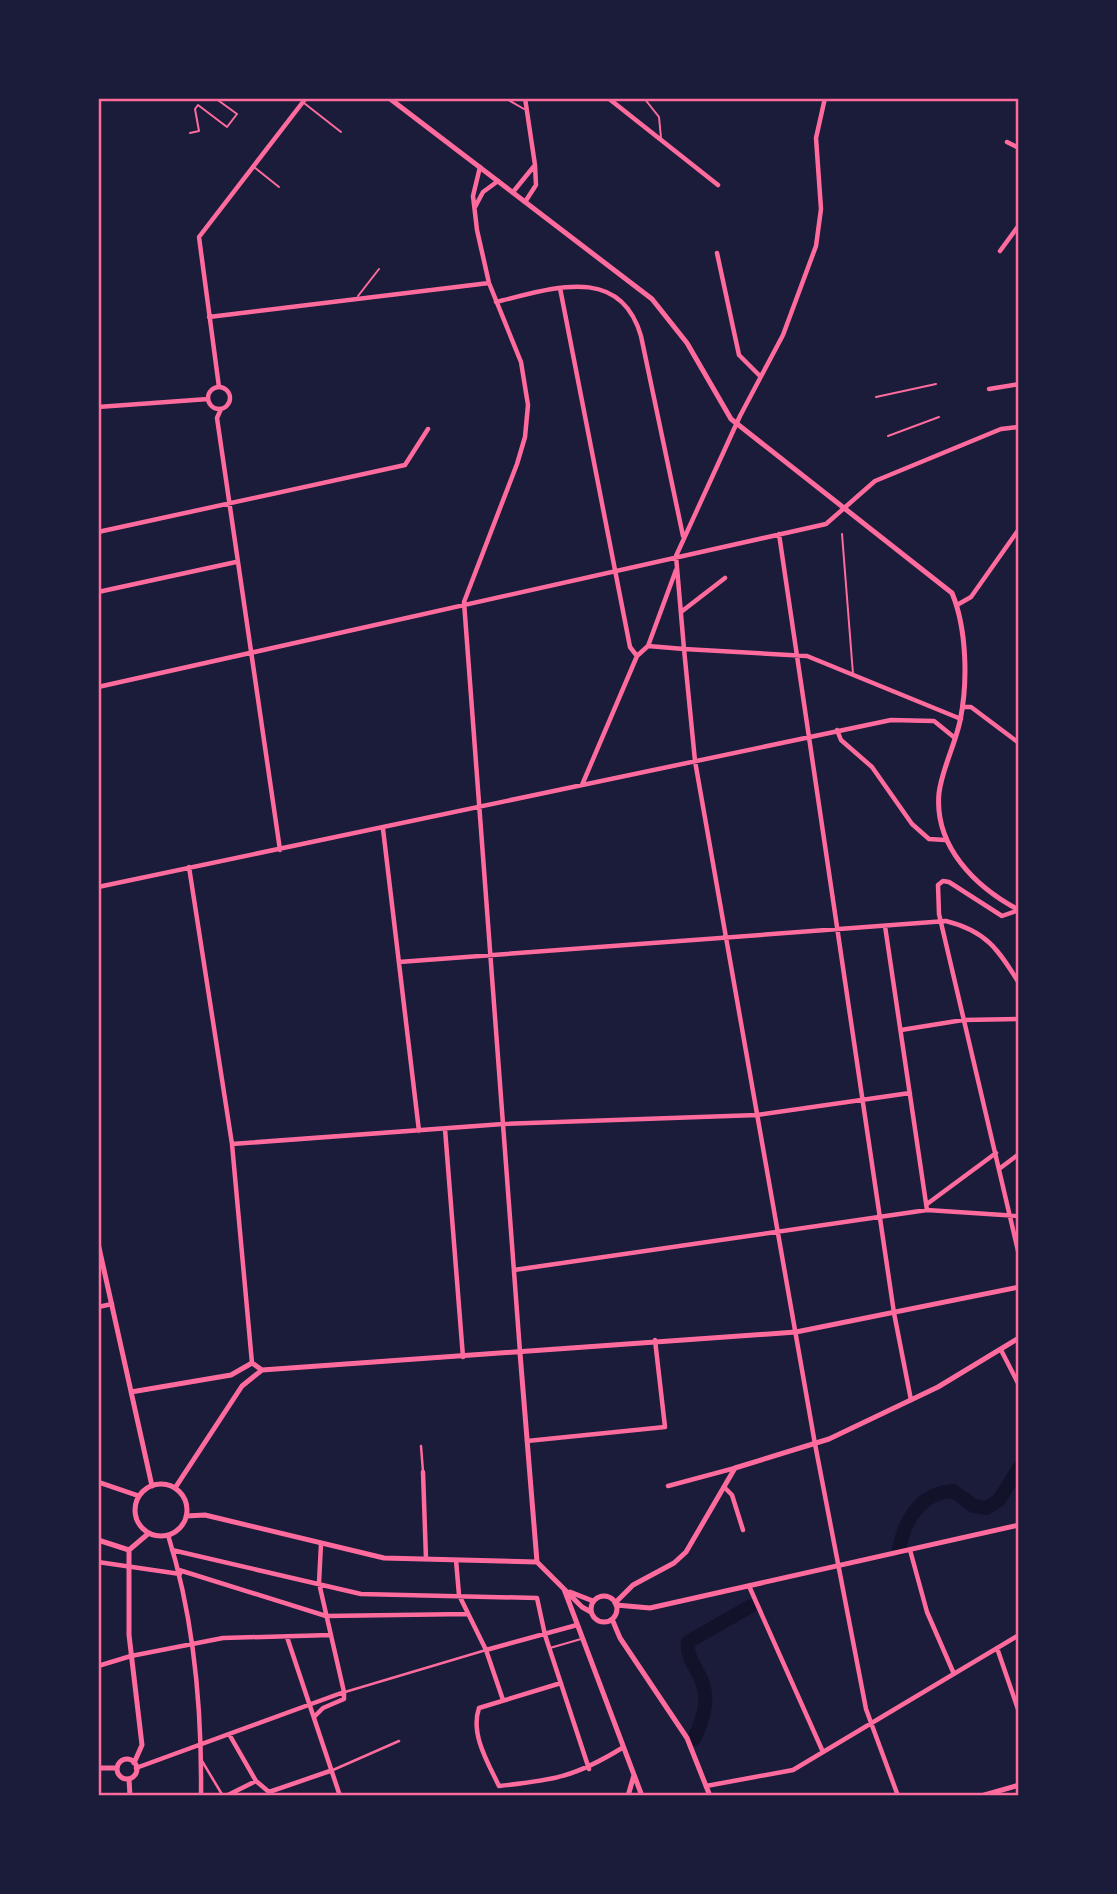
<svg xmlns="http://www.w3.org/2000/svg" width="1117" height="1894" viewBox="0 0 1117 1894" font-family="Signika,sans-serif">
<rect width="100%" height="100%" fill="#1b1b3a"/>
<g fill="none" stroke-linecap="round" stroke-linejoin="round">
<!-- river -->
<path stroke="#12122b" stroke-width="14" d="M899,1549C905,1520 920,1493 953,1491L974,1506L987,1508L999,1500L1019,1468
M694,1739C702,1722 709,1703 703,1684C698,1668 686,1659 688,1642L751,1606"/>
<!-- service -->
<path stroke="#ff6b9d" stroke-width="2" d="M505,98L524,109
M644,98L659,117L661,138
M304,103L341,132
M190,133L199,131L195,109L198,105L227,127L237,114L215,98
M254,167L279,187
M358,296L379,269
M876,397L936,384
M888,436L939,417
M842,534L853,674
M550,1648L581,1639"/>
<!-- pedestrian -->
<path stroke="#ff6b9d" stroke-width="2.5" d="M421,1446L423,1472
M345,1692L486,1650
M202,1761L223,1796
M333,1770L399,1741"/>
<!-- minor -->
<path stroke="#ff6b9d" stroke-width="4.5" d="M525,98L535,165
M608,98L718,185
M1007,142L1019,148
M480,167L473,196L477,230L489,283L521,362L528,405L525,437L517,464L464,602L520,1352
M513,192L535,165L536,185L525,202
M475,207L483,192L498,181
M1000,251L1019,225
M717,253L739,355L760,376
M560,288L630,647L637,656
M496,302C551,289 620,263 641,336L683,536
M209,317L489,283
M219,387L199,237L306,98
M208 398a11 11 0 1 1 22 0a11 11 0 1 1-22 0Z
M989,389L1019,384
M98,407L208,399
M221,409L217,418L280,850
M98,532L405,465L428,429
M779,534L894,1313L911,1400
M98,592L236,562
M957,605L971,597L1019,529
M681,612L725,578
M648,646L684,649L676,556L740,416L783,335L816,246L821,209L816,138L825,98
M98,687L826,524L875,481L1001,429L1019,427
M963,707H971L1019,743
M837,730L841,740L872,767L912,824L929,839L945,840
M582,785L637,656L648,646L676,570
M383,829L419,1131
M189,867L232,1144L252,1363
M98,887L891,720L934,721L955,738
M1019,910L1002,916L949,882L943,881L938,885L939,914L1019,1255
M885,926L927,1210
M399,962L946,921C986,931 998,949 1019,983
M901,1030L963,1020L1019,1019
M445,1129L463,1357
M232,1144L503,1124L757,1115L910,1093
M999,1169L1019,1154
M927,1204L996,1153
M514,1270L927,1210L1019,1216
M98,1307L112,1304
M1001,1350L1019,1385
M527,1441L665,1427L655,1340
M423,1472L426,1559
M668,1486L735,1468
M724,1487L732,1495L743,1530
M168,1535C194,1618 202,1709 201,1796
M321,1544L319,1583L344,1692
M172,1550L361,1594L537,1598L545,1635L589,1769
M910,1550L927,1612L954,1674
M456,1560L459,1595L486,1650L503,1700
M98,1562L180,1574
M179,1570L326,1616L468,1614
M749,1586L823,1752
M287,1637L340,1796
M997,1648L1019,1712
M486,1650L577,1625
M98,1666L131,1656L223,1638L330,1635
M561,1683L479,1708C470,1734 488,1763 499,1786C554,1780 575,1777 622,1748
M315,1716L323,1708L344,1699V1692
M229,1734L256,1781L269,1792
M136,1768L344,1692
M706,1786L793,1770L1019,1635
M269,1792L330,1771
M226,1796L256,1781
M898,1796L866,1709L815,1444L695,761L684,649L807,656L961,719"/>
<!-- tertiary -->
<path stroke="#ff6b9d" stroke-width="5" d="M389,98L652,299L687,343L731,419L952,593C967,629 968,683 960,721C955,745 942,769 939,793C934,846 975,887 1019,910"/>
<!-- secondary -->
<path stroke="#ff6b9d" stroke-width="5" d="M98,1243L152,1486
M520,1353L537,1562
M262,1370L796,1332L1019,1287
M131,1392L231,1375L252,1363L262,1370
M98,1482L139,1496
M135 1510a26 26 0 1 1 52 0a26 26 0 1 1-52 0Z
M175,1488L242,1386L262,1370
M186,1516L205,1515L384,1558L537,1562
M98,1540L129,1550
M129,1550V1635L142,1745L134,1763
M129,1550L149,1533
M537,1562L582,1607L591,1612
M564,1589L642,1796
M570,1592L593,1601
M591 1609a13 13 0 1 1 26 0a13 13 0 1 1-26 0Z
M615,1603L633,1585L674,1563L686,1552L735,1468L829,1439L938,1387L1019,1338
M616,1605L650,1608L1019,1525
M612,1619L620,1638L687,1738L710,1796
M117 1769a10 10 0 1 1 20 0a10 10 0 1 1-20 0Z
M98,1768H117
M129,1779L130,1796
M628,1796L634,1775
M981,1796L1019,1785"/>
</g>
<!-- border -->
<rect width="1117" height="1894" fill="none" stroke="#1b1b3a" stroke-width="200"/>
<rect x="100" y="100" width="917" height="1694" fill="none" stroke="#ff6b9d" stroke-width="2.5"/>
</svg>
